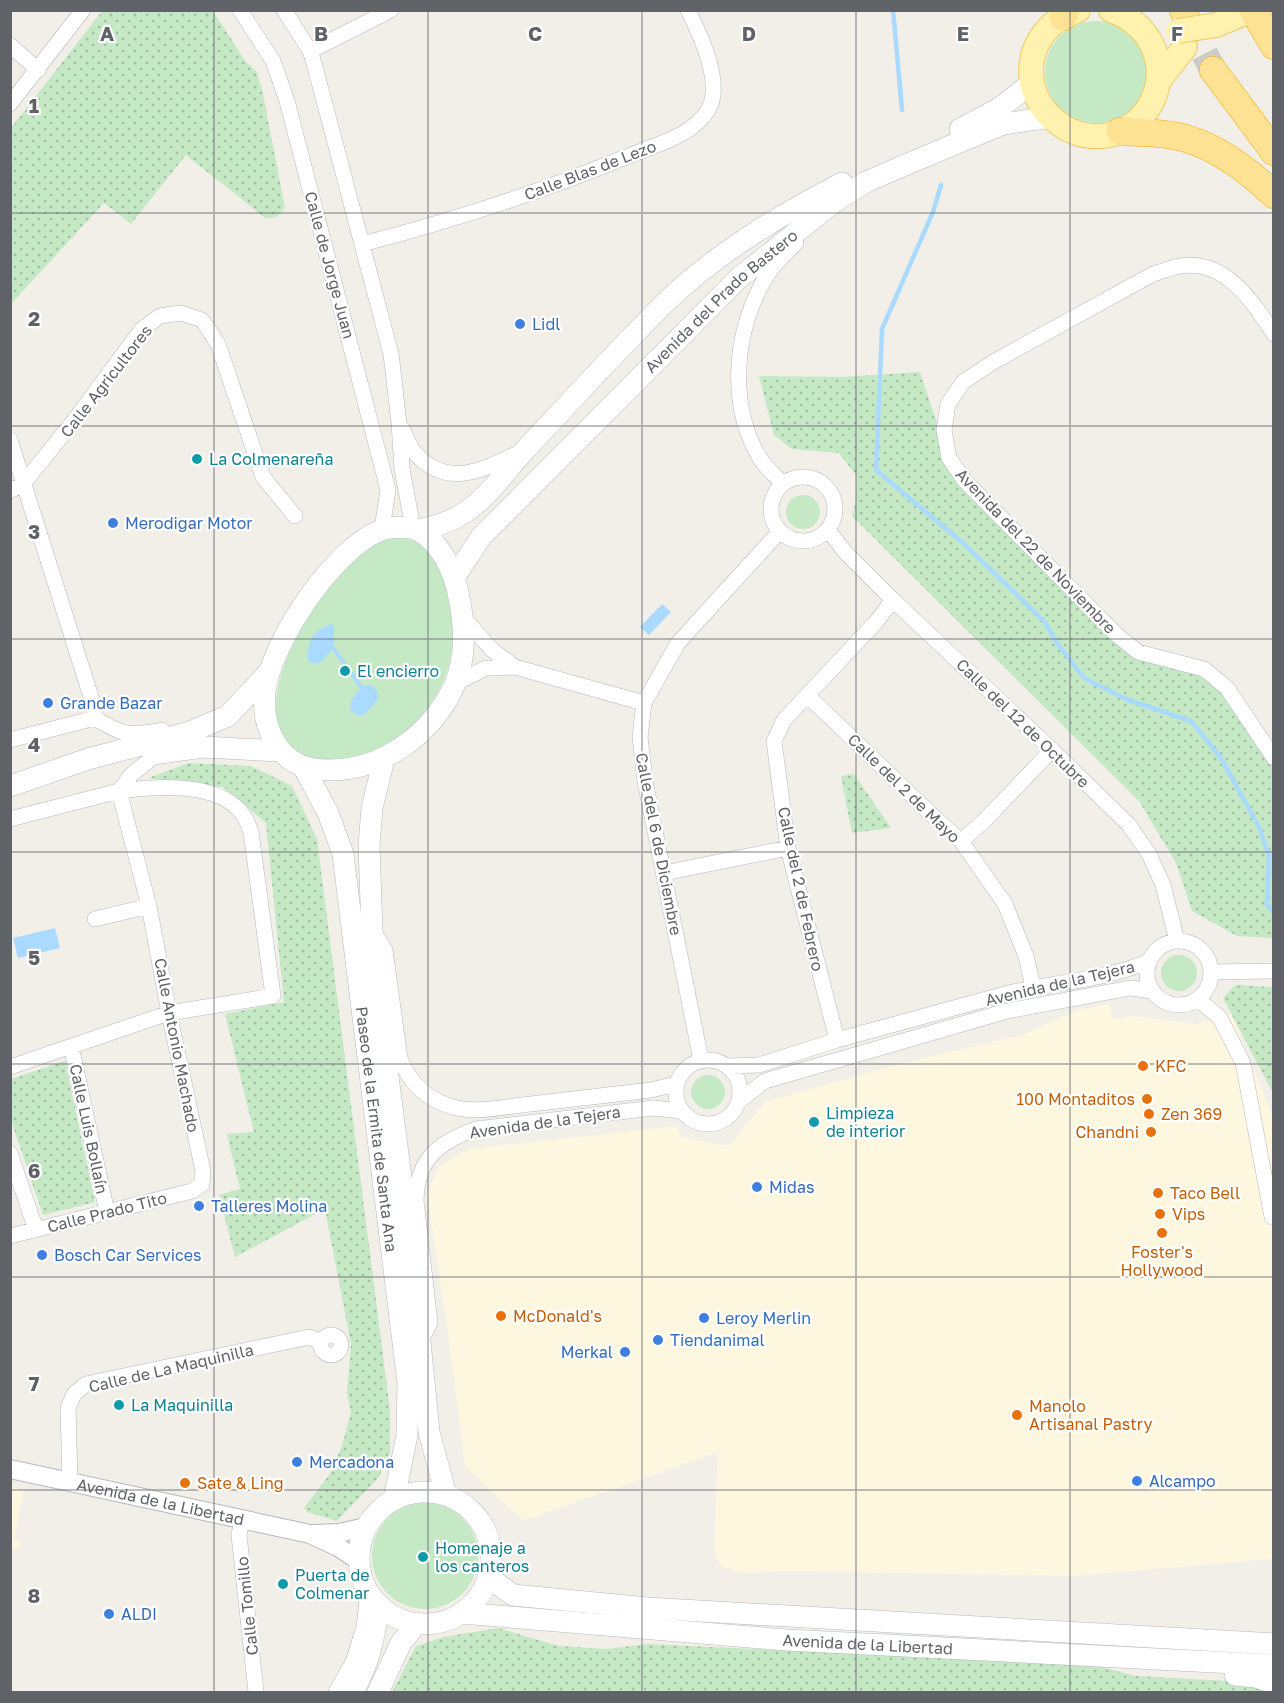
<svg xmlns="http://www.w3.org/2000/svg" width="1284" height="1703" viewBox="0 0 1284 1703" font-family="'Golos Text',sans-serif">
<defs>
<pattern id="park-dots" width="8" height="8" patternUnits="userSpaceOnUse" patternTransform="scale(1.5)"><rect width="8" height="8" fill="#c5e8c5"/><path d="M2 2h.1M6 6h.1" fill="none" stroke="#a3c0a4" stroke-width="1.8" stroke-linecap="round"/></pattern>
</defs>
<rect width="100%" height="100%" fill="#f1efe8"/>
<!-- commercial -->
<path fill="#fef7e0" d="M1109,1004L1113,1019L1134,1016L1197,1024L1231,1014L1273,1117V1559L1073,1576L782,1571L741,1573L720,1565L714,1548L718,1452L523,1521L465,1466L448,1333L427,1193L440,1166L455,1156L470,1149L677,1126L681,1137L729,1146L765,1102L895,1065L1022,1035L1078,1010Z
M11,1487L24,1490L14,1539L21,1541L19,1550L11,1548Z"/>
<!-- green -->
<path fill="#c5e8c5" d="M1045 72a51 51 0 1 1 102 0a51 51 0 1 1-102 0Z
M786 512a17 17 0 1 1 34 0a17 17 0 1 1-34 0Z
M396,538C406,539 414,539 422,545C455,569 460,642 445,677C430,714 398,747 358,756C345,759 331,762 317,759C236,738 294,633 325,592C340,574 358,555 379,543C384,540 390,539 396,538Z
M1161 973a18 18 0 1 1 36 0a18 18 0 1 1-36 0Z
M691 1092a17 17 0 1 1 34 0a17 17 0 1 1-34 0Z
M372 1556a53 53 0 1 1 106 0a53 53 0 1 1-106 0Z"/>
<!-- park -->
<path fill="url(#park-dots)" d="M103,10L213,11L246,62L256,71L262,89L285,208L277,217L265,218L186,155L131,224L104,203L11,304V128Z
M920,372L952,468L1130,646L1225,676L1273,745V938L1237,936L1192,911L1176,863L1139,801L852,516L856,501V475L839,453L792,449L774,435L759,376L841,377Z
M189,763L251,766L292,786L317,839L390,1410V1452L379,1477L337,1521L307,1512L304,1508L330,1474L342,1446L351,1412L347,1393L351,1344L325,1209L235,1257L219,1195L240,1189L227,1134L254,1132L225,1014L284,1002L266,823L223,787L148,778Z
M854,774L891,828L852,833L841,776Z
M1235,985L1273,987V1093L1223,998Z
M65,1061L95,1202L43,1215L11,1120V1079Z
M498,1628L559,1646L606,1649L647,1644L1095,1665L1135,1676L1229,1681L1273,1692H392L416,1646L444,1637Z"/>
<!-- water -->
<path fill="#aadaff" d="M662,604L671,612L649,635L640,627Z
M331,624L334,626V646L363,686L371,685L377,691L378,700L364,715H356L350,709L351,700L360,689L332,650L320,663H311L307,658C309,639 313,631 331,624Z
M55,928L60,948L18,958L13,938Z"/>
<g fill="none" stroke-linecap="round" stroke-linejoin="round">
<!-- stream -->
<path stroke="#aadaff" stroke-width="4.5" d="M893,10L902,110
M941,185L933,212L882,329L876,470L963,543L1044,621L1057,643L1084,678L1128,700L1191,721L1221,758L1259,827L1269,856L1267,904L1274,914"/>
<!-- motorway-tunnel -->
<path stroke="#ccccc8" stroke-width="27" stroke-dasharray="27 14" stroke-linecap="butt" d="M1186,17L1213,70"/>
<defs>
<path id="minor" d="M240,10L273,61L287,101L388,490L382,529
M284,10L310,51L314,63L391,354L399,423L402,469L413,528
M10,45L38,70
M310,51L391,10
M10,104L83,10
M362,244C452,221 540,192 626,157C653,145 692,137 708,110C724,84 700,34 688,10
M1274,334C1252,301 1226,259 1180,266C1171,267 1162,272 1153,274L995,361L963,382L948,404L944,430L949,458L965,481L1117,635L1138,652L1204,669L1227,688L1274,758
M402,428C406,436 409,446 415,453C447,490 485,469 520,452
M10,440L92,700L95,718
M771 509a32 32 0 1 1 64 0a32 32 0 1 1-64 0Z
M783,484C776,476 767,469 761,460C728,407 734,335 763,282C771,267 784,255 796,243
M10,491L23,484L73,422L142,329L160,316L181,313L202,320L218,344L263,477L295,516
M828,530L846,553L893,600L1052,750L1129,825L1149,854L1163,885L1177,941
M463,617L492,650L515,667
M456,683L486,668L515,667L644,703
M807,695L937,820L961,841L1005,904L1026,956L1033,987
M95,718C123,736 130,736 162,730
M10,740L95,718
M10,819L119,791L131,775L158,753
M961,841L983,822L1052,750
M664,873L788,848
M95,919L149,906
M372,929L385,950L400,1059C410,1083 427,1100 453,1107C478,1114 506,1106 531,1104C571,1099 611,1095 651,1090L676,1084
M1147 973a32 32 0 1 1 64 0a32 32 0 1 1-64 0Z
M1211,972L1274,971
M1198,999L1220,1018L1243,1063L1272,1217
M837,1040L788,848L774,741L784,720L876,622L893,600
M71,1046L107,1212
M676 1092a32 32 0 1 1 64 0a32 32 0 1 1-64 0Z
M701,1060L645,781L640,737L644,703L678,643L780,531
M728,1066L759,1065L837,1040L1005,994C1052,982 1104,981 1149,961
M10,1067L169,1013L273,996L251,832C249,826 247,820 243,815C220,781 155,786 119,791L149,906L169,1013L203,1171L202,1184L192,1191L10,1236
M739,1101L765,1081L1007,1011L1130,988L1152,991
M10,1153L36,1230
M321 1345a10 10 0 1 1 20 0a10 10 0 1 1-20 0Z
M420,1343L430,1323L416,1201C417,1158 439,1142 476,1129L653,1108L682,1111
M70,1481L68,1408L74,1394L86,1384L309,1337L321,1342
M242,1520L239,1535L256,1692
M336,1692L353,1662L364,1627L368,1592"/>
<g id="tertiary">
<path id="s1" d="M10,1469L310,1534L338,1547L358,1560"/>
<path d="M315,1534L339,1533L366,1527"/>
</g>
<g id="secondary">
<path d="M960,129L998,109L1032,83"/>
<path d="M413,528C437,538 450,563 457,588C464,618 468,656 454,686C432,734 383,770 330,770C306,770 289,764 276,744C266,728 263,710 265,691C272,641 333,549 381,530C390,526 403,528 413,528Z"/>
<path d="M419,530C433,527 448,523 461,515C486,500 505,472 525,450C572,400 619,348 669,299C720,251 780,215 842,183"/>
<path id="s2" d="M454,578L481,537L739,278L834,202L866,182L898,168L1003,124L1051,117"/>
<path d="M153,754L203,747L281,751"/>
<path d="M384,759L372,808L369,845L373,961L412,1262L429,1432L446,1495"/>
<path id="s3" d="M304,768L328,813L343,854L408,1383L407,1435L394,1499"/>
<path d="M10,786L88,759L187,733L228,716L268,673"/>
<circle cx="425" cy="1558" r="66"/>
<path d="M488,1577L513,1595L647,1608L1274,1644"/>
<path id="s4" d="M461,1613L787,1640L1274,1665"/>
<path d="M1235,1675L1256,1677L1274,1683"/>
<path d="M353,1692C369,1662 374,1640 379,1606"/>
<path d="M378,1692L401,1643L417,1623"/>
</g>
<path id="primary" d="M1078,10C1069,14 1061,17 1054,23C1023,49 1024,94 1054,120C1065,129 1076,135 1091,136C1163,141 1189,39 1111,10
M1216,25L1252,10
M1159,80L1185,47"/>
<path id="motorway" d="M1183,10L1186,17
M1253,10L1274,46
M1063,17L1066,10
M1213,70L1274,152
M1120,131C1138,133 1158,132 1176,136C1214,144 1246,168 1274,195"/>
</defs>
<!-- minor casing -->
<use href="#minor" stroke="#b5b8bc" stroke-width="16"/>
<!-- tertiary casing -->
<use href="#tertiary" stroke="#b5b8bc" stroke-width="20"/>
<!-- secondary casing -->
<use href="#secondary" stroke="#b6babf" stroke-width="22"/>
<!-- primary casing -->
<use href="#primary" stroke="#f2c960" stroke-width="26"/>
<!-- motorway casing -->
<use href="#motorway" stroke="#f9ab00" stroke-width="28"/>
<!-- minor -->
<use href="#minor" stroke="#fff" stroke-width="15"/>
<!-- tertiary -->
<use href="#tertiary" stroke="#fff" stroke-width="18"/>
<!-- secondary -->
<use href="#secondary" stroke="#fff" stroke-width="21"/>
<!-- primary -->
<use href="#primary" stroke="#fff2af" stroke-width="24"/>
<!-- motorway -->
<use href="#motorway" stroke="#fde293" stroke-width="27"/>
<defs>
<path id="primary-bridge" d="M1178,31L1216,25"/>
</defs>
<!-- primary-bridge casing -->
<use href="#primary-bridge" stroke="#f2c960" stroke-width="26" stroke-linecap="butt"/>
<!-- primary-bridge -->
<use href="#primary-bridge" stroke="#fff2af" stroke-width="24"/>
</g>
<!-- grid -->
<path fill="none" stroke="#5f6368" stroke-width="1.5" stroke-opacity="0.55" d="M214,10V1692M428,10V1692M642,10V1692M856,10V1692M1070,10V1692M10,213H1274M10,426H1274M10,639H1274M10,852H1274M10,1064H1274M10,1277H1274M10,1490H1274"/>
<!-- markers -->
<g fill="#3f7fe0" stroke="#fff" stroke-width="2">
<circle cx="520" cy="324" r="6"/>
<circle cx="113" cy="523" r="6"/>
<circle cx="48" cy="703" r="6"/>
<circle cx="757" cy="1187" r="6"/>
<circle cx="199" cy="1206" r="6"/>
<circle cx="42" cy="1255" r="6"/>
<circle cx="704" cy="1318" r="6"/>
<circle cx="658" cy="1340" r="6"/>
<circle cx="625" cy="1352" r="6"/>
<circle cx="297" cy="1462" r="6"/>
<circle cx="1137" cy="1481" r="6"/>
<circle cx="109" cy="1614" r="6"/>
</g>
<g fill="#0f9aa8" stroke="#fff" stroke-width="2">
<circle cx="197" cy="459" r="6"/>
<circle cx="345" cy="671" r="6"/>
<circle cx="814" cy="1122" r="6"/>
<circle cx="119" cy="1405" r="6"/>
<circle cx="423" cy="1557" r="6"/>
<circle cx="283" cy="1584" r="6"/>
</g>
<g fill="#e8710a" stroke="#fff" stroke-width="2">
<circle cx="1143" cy="1066" r="6"/>
<circle cx="1147" cy="1099" r="6"/>
<circle cx="1149" cy="1114" r="6"/>
<circle cx="1151" cy="1132" r="6"/>
<circle cx="1158" cy="1193" r="6"/>
<circle cx="1160" cy="1214" r="6"/>
<circle cx="1162" cy="1233" r="6"/>
<circle cx="501" cy="1316" r="6"/>
<circle cx="1017" cy="1415" r="6"/>
<circle cx="185" cy="1483" r="6"/>
</g>
<g text-anchor="middle" stroke-width="4.5" stroke-linejoin="round" paint-order="stroke">
<!-- street labels -->
<g font-size="16" fill="#5f6368" stroke="#fff">
<text transform="translate(590 170) rotate(-21)" y="6">Calle Blas de Lezo</text>
<text transform="translate(330 265) rotate(75)" y="6">Calle de Jorge Juan</text>
<text dy="6" stroke="none"><textPath href="#s2" startOffset="386">Avenida del Prado Bastero</textPath></text>
<text transform="translate(106 381) rotate(-52)" y="6">Calle Agricultores</text>
<text transform="translate(1036 551) rotate(46)" y="6">Avenida del 22 de Noviembre</text>
<text transform="translate(1023 723) rotate(44)" y="6">Calle del 12 de Octubre</text>
<text transform="translate(904 788) rotate(44)" y="6">Calle del 2 de Mayo</text>
<text transform="translate(659 844) rotate(79)" y="6">Calle del 6 de Diciembre</text>
<text transform="translate(801 889) rotate(78)" y="6">Calle del 2 de Febrero</text>
<text transform="translate(1060 983) rotate(-13)" y="6">Avenida de la Tejera</text>
<text transform="translate(177 1045) rotate(79)" y="6">Calle Antonio Machado</text>
<text transform="translate(545 1122) rotate(-8)" y="6">Avenida de la Tejera</text>
<text transform="translate(89 1129) rotate(78)" y="6">Calle Luis Bollaín</text>
<text dy="6" stroke="none"><textPath href="#s3" startOffset="372">Paseo de la Ermita de Santa Ana</textPath></text>
<text transform="translate(107 1212) rotate(-14)" y="6">Calle Prado Tito</text>
<text transform="translate(171 1368) rotate(-13)" y="6">Calle de La Maquinilla</text>
<text dy="6" stroke="none"><textPath href="#s1" startOffset="154">Avenida de la Libertad</textPath></text>
<text transform="translate(247 1606) rotate(-96)" y="6">Calle Tomillo</text>
<text dy="6" stroke="none"><textPath href="#s4" startOffset="408">Avenida de la Libertad</textPath></text>
</g>
<!-- shop labels -->
<g font-size="16" fill="#366cbe" stroke="#fff" text-anchor="start">
<text x="532" y="330">Lidl</text>
<text x="125" y="529">Merodigar Motor</text>
<text x="60" y="709">Grande Bazar</text>
<text x="769" y="1193">Midas</text>
<text x="211" y="1212">Talleres Molina</text>
<text x="54" y="1261">Bosch Car Services</text>
<text x="716" y="1324">Leroy Merlin</text>
<text x="670" y="1346">Tiendanimal</text>
<text x="613" y="1358" text-anchor="end">Merkal</text>
<text x="309" y="1468">Mercadona</text>
<text x="1149" y="1487">Alcampo</text>
<text x="121" y="1620">ALDI</text>
</g>
<!-- culture labels -->
<g font-size="16" fill="#0d838f" stroke="#fff" text-anchor="start">
<text x="209" y="465">La Colmenareña</text>
<text x="357" y="677">El encierro</text>
<text x="826" y="1119">Limpieza<tspan x="826" dy="18">de interior</tspan></text>
<text x="131" y="1411">La Maquinilla</text>
<text x="435" y="1554">Homenaje a<tspan x="435" dy="18">los canteros</tspan></text>
<text x="295" y="1581">Puerta de<tspan x="295" dy="18">Colmenar</tspan></text>
</g>
<!-- food labels -->
<g font-size="16" fill="#c56008" stroke="#fff" text-anchor="start">
<text x="1155" y="1072">KFC</text>
<text x="1135" y="1105" text-anchor="end">100 Montaditos</text>
<text x="1161" y="1120">Zen 369</text>
<text x="1139" y="1138" text-anchor="end">Chandni</text>
<text x="1170" y="1199">Taco Bell</text>
<text x="1172" y="1220">Vips</text>
<text x="1162" y="1258" text-anchor="middle">Foster's<tspan x="1162" dy="18">Hollywood</tspan></text>
<text x="513" y="1322">McDonald's</text>
<text x="1029" y="1412">Manolo<tspan x="1029" dy="18">Artisanal Pastry</tspan></text>
<text x="197" y="1489">Sate &amp; Ling</text>
</g>
</g>
<g font-size="20" text-anchor="middle" font-weight="bold" fill="#5f6368" stroke="#fff" stroke-width="4.5" stroke-linejoin="round" paint-order="stroke">
<text x="107" y="41">A</text>
<text x="321" y="41">B</text>
<text x="535" y="41">C</text>
<text x="749" y="41">D</text>
<text x="963" y="41">E</text>
<text x="1177" y="41">F</text>
<text x="34" y="113">1</text>
<text x="34" y="326">2</text>
<text x="34" y="539">3</text>
<text x="34" y="752">4</text>
<text x="34" y="965">5</text>
<text x="34" y="1178">6</text>
<text x="34" y="1391">7</text>
<text x="34" y="1603">8</text>
</g>
<!-- border -->
<rect width="1284" height="1703" fill="none" stroke="#5f6368" stroke-width="24"/>
</svg>
